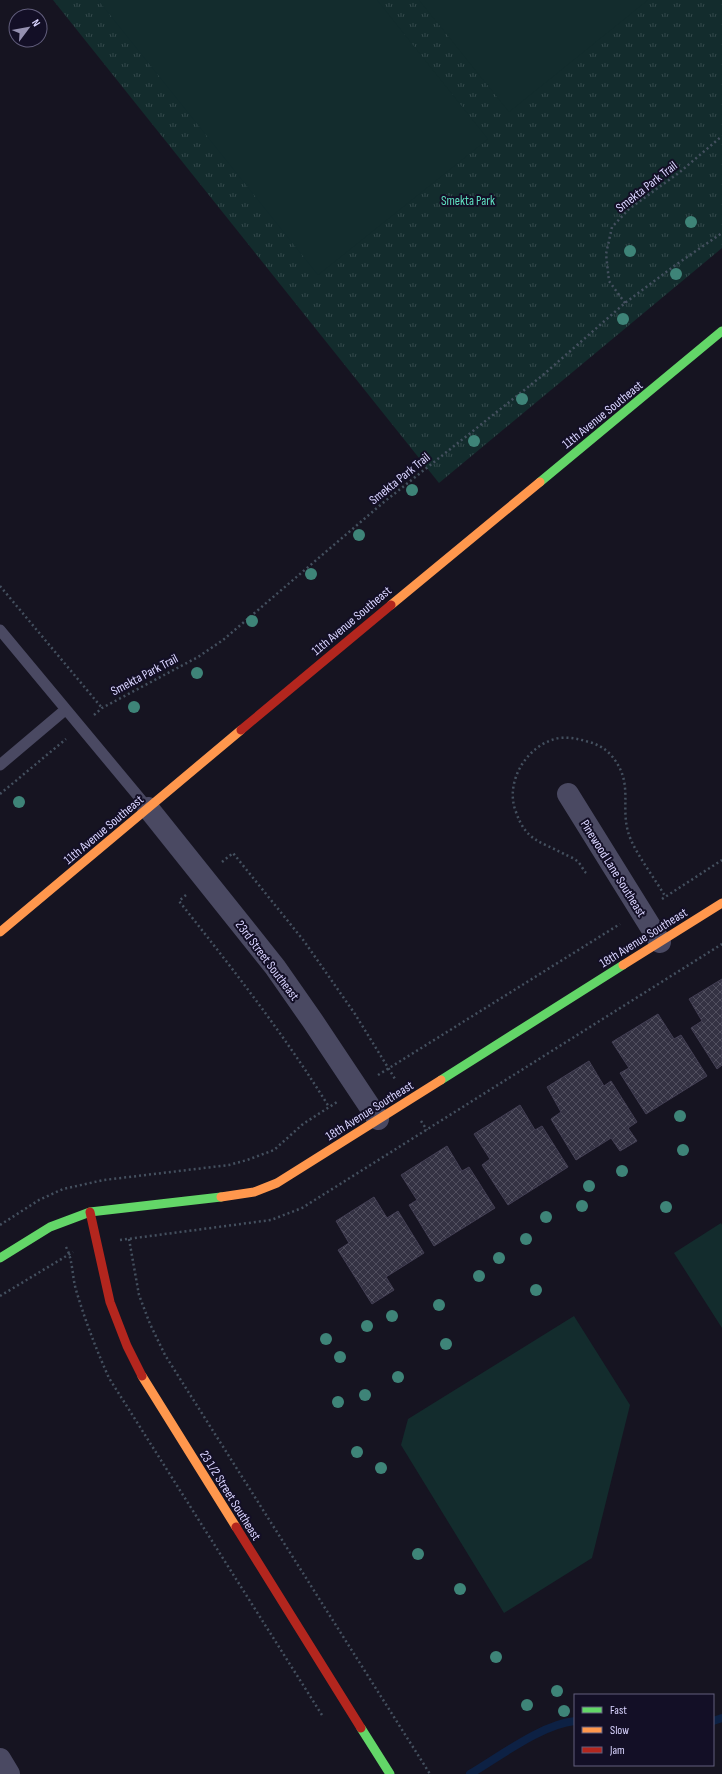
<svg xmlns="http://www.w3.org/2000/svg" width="722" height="1774" viewBox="0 0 722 1774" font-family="'Sofia Sans Condensed',sans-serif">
<defs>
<pattern id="grass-tufts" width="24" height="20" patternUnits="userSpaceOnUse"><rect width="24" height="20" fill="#132c2d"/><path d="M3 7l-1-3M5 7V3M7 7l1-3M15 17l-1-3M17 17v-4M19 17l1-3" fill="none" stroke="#354a4c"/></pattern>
<pattern id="building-cross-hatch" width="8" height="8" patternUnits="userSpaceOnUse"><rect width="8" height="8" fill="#343243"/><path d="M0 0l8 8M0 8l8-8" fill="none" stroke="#514f5f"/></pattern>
</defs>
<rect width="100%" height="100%" fill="#161421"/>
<!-- grass -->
<path fill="url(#grass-tufts)" d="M53,0H722V248L439,483Z"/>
<!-- pitch -->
<path fill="#132c2d" d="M98,0H377L488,139L318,275Z
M419,0H648L509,112Z
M721,1223L722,1225V1328L674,1253Z
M574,1316L630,1405L592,1558L504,1613L401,1445L408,1419Z"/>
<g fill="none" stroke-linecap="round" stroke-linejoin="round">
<!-- stream -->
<path stroke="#0d2144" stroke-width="8" d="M713,1721L722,1718
M470,1774C499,1757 542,1724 575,1721"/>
</g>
<!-- building -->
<path fill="url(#building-cross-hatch)" stroke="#433f54" d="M722,979V1065L717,1069L691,1028L702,1021L689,999Z
M658,1014L674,1039L681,1035L707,1076L646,1114L620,1073L629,1068L612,1042Z
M589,1061L604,1086L611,1081L637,1122L628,1128L637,1141L620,1151L611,1138L576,1160L551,1119L561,1112L547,1087Z
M520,1105L535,1130L542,1126L568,1167L508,1205L482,1165L490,1159L474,1134Z
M447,1146L462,1171L469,1167L495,1208L434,1246L409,1205L417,1200L401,1175Z
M374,1197L387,1218L398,1211L424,1253L386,1277L394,1290L372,1304L338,1250L349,1243L336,1221Z"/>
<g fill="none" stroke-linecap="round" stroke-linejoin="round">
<!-- path -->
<path stroke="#44505f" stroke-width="2.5" stroke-dasharray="2 3" stroke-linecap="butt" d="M625,303L609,281L606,254L612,227L629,209L680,172L722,136
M0,586L102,708
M94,715L102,708L198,657L223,640L384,502L543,375L625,303L677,264L722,233
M0,794L66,739
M222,862L233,853L304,941L355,1014L395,1079
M586,873C583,870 581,864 577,861C574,858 568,856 564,854C540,841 526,841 516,812C504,782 527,744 559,738C570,737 579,739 589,742C597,744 604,748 610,754C637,784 617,808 631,840C639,858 655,879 665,896
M186,895L179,901C232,968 284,1034 329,1107
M662,899L722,860
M378,1075L620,924
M421,1121L427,1130
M0,1225L39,1200L63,1189L104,1180L229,1165L247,1160L274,1150L303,1124L337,1102
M129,1239L139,1295L150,1324L165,1355L430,1774
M120,1240L271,1220L302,1208L722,944
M66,1247C73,1260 72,1276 76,1290C85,1320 96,1349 109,1378L322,1715
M0,1296L73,1252"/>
<!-- lane -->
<path stroke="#4a4962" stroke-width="11" d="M0,630L148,808
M0,765L65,710"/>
<!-- street -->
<path stroke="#4a4962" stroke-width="22" d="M568,794L660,942
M148,808L275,967L312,1020L378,1119
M0,1759L9,1774"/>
<!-- fast -->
<path stroke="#63d668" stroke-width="9" d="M540,482L722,331
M441,1080L623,965
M0,1258L50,1227L90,1212L221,1197
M361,1728L390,1774"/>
<!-- slow -->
<path stroke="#ff974d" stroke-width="9" d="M391,605L540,482
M0,932L241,730
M623,965L722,903
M221,1197L254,1192L277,1183L441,1080
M142,1376L236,1527"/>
<!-- jam -->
<path stroke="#b3261e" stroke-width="9" d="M241,730L391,605
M90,1212L110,1302L127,1346L142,1376
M236,1527L361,1728"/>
</g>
<!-- trees -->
<g fill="#3e8478">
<circle cx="691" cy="222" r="6"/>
<circle cx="630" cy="251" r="6"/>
<circle cx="676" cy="274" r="6"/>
<circle cx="623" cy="319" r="6"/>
<circle cx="522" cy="399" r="6"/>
<circle cx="474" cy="441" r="6"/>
<circle cx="412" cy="490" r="6"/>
<circle cx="359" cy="535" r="6"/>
<circle cx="311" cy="574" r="6"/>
<circle cx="252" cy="621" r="6"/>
<circle cx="197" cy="673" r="6"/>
<circle cx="134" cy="707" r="6"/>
<circle cx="19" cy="802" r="6"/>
<circle cx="680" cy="1116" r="6"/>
<circle cx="683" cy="1150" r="6"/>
<circle cx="622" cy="1171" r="6"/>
<circle cx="589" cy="1186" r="6"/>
<circle cx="582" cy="1206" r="6"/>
<circle cx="666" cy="1207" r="6"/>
<circle cx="546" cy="1217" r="6"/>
<circle cx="526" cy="1239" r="6"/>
<circle cx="499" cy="1258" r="6"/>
<circle cx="479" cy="1276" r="6"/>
<circle cx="536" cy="1290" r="6"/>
<circle cx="439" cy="1305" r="6"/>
<circle cx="392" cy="1316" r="6"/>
<circle cx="367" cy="1326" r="6"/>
<circle cx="326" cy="1339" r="6"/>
<circle cx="446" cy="1344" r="6"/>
<circle cx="340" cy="1357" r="6"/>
<circle cx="398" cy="1377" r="6"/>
<circle cx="365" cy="1395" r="6"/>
<circle cx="338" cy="1402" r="6"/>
<circle cx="357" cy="1452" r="6"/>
<circle cx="381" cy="1468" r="6"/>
<circle cx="418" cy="1554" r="6"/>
<circle cx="460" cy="1589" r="6"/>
<circle cx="496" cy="1657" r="6"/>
<circle cx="557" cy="1691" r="6"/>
<circle cx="527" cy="1705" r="6"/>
<circle cx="564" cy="1711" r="6"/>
</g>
<g text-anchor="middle" stroke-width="4" stroke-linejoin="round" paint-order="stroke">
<!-- street labels -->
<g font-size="13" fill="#d9d4ff" stroke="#130f26">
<text transform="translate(646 186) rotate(-38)" y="5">Smekta Park Trail</text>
<text transform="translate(602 414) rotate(-39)" y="5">11th Avenue Southeast</text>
<text transform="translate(399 478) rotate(-39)" y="5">Smekta Park Trail</text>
<text transform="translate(351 620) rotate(-40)" y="5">11th Avenue Southeast</text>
<text transform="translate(144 674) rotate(-28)" y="5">Smekta Park Trail</text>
<text transform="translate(103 829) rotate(-40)" y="5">11th Avenue Southeast</text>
<text transform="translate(614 868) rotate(58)" y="5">Pinewood Lane Southeast</text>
<text transform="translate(643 937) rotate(-32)" y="5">18th Avenue Southeast</text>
<text transform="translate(268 960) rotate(53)" y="5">23rd Street Southeast</text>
<text transform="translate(369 1110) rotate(-32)" y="5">18th Avenue Southeast</text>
<text transform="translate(231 1495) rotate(58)" y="5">23 1/2 Street Southeast</text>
</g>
<!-- park labels -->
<g font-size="13" fill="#5fe0c0" stroke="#130f26">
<text x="468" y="205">Smekta Park</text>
</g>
</g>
<!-- legend -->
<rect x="574" y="1694" width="140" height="72" fill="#130f26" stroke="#625e7d"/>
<rect x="582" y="1707" width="20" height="6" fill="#63d668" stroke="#625e7d"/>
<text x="610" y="1714" font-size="12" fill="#d9d4ff">Fast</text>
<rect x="582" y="1727" width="20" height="6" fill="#ff974d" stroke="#625e7d"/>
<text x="610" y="1734" font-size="12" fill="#d9d4ff">Slow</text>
<rect x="582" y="1747" width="20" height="6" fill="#b3261e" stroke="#625e7d"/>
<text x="610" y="1754" font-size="12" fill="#d9d4ff">Jam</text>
<!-- north arrow -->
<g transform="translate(28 28) rotate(58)"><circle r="19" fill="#130f26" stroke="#625e7d"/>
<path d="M0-3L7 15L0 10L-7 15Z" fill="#9591b1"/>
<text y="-6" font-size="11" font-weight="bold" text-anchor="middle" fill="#d9d4ff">N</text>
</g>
</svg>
